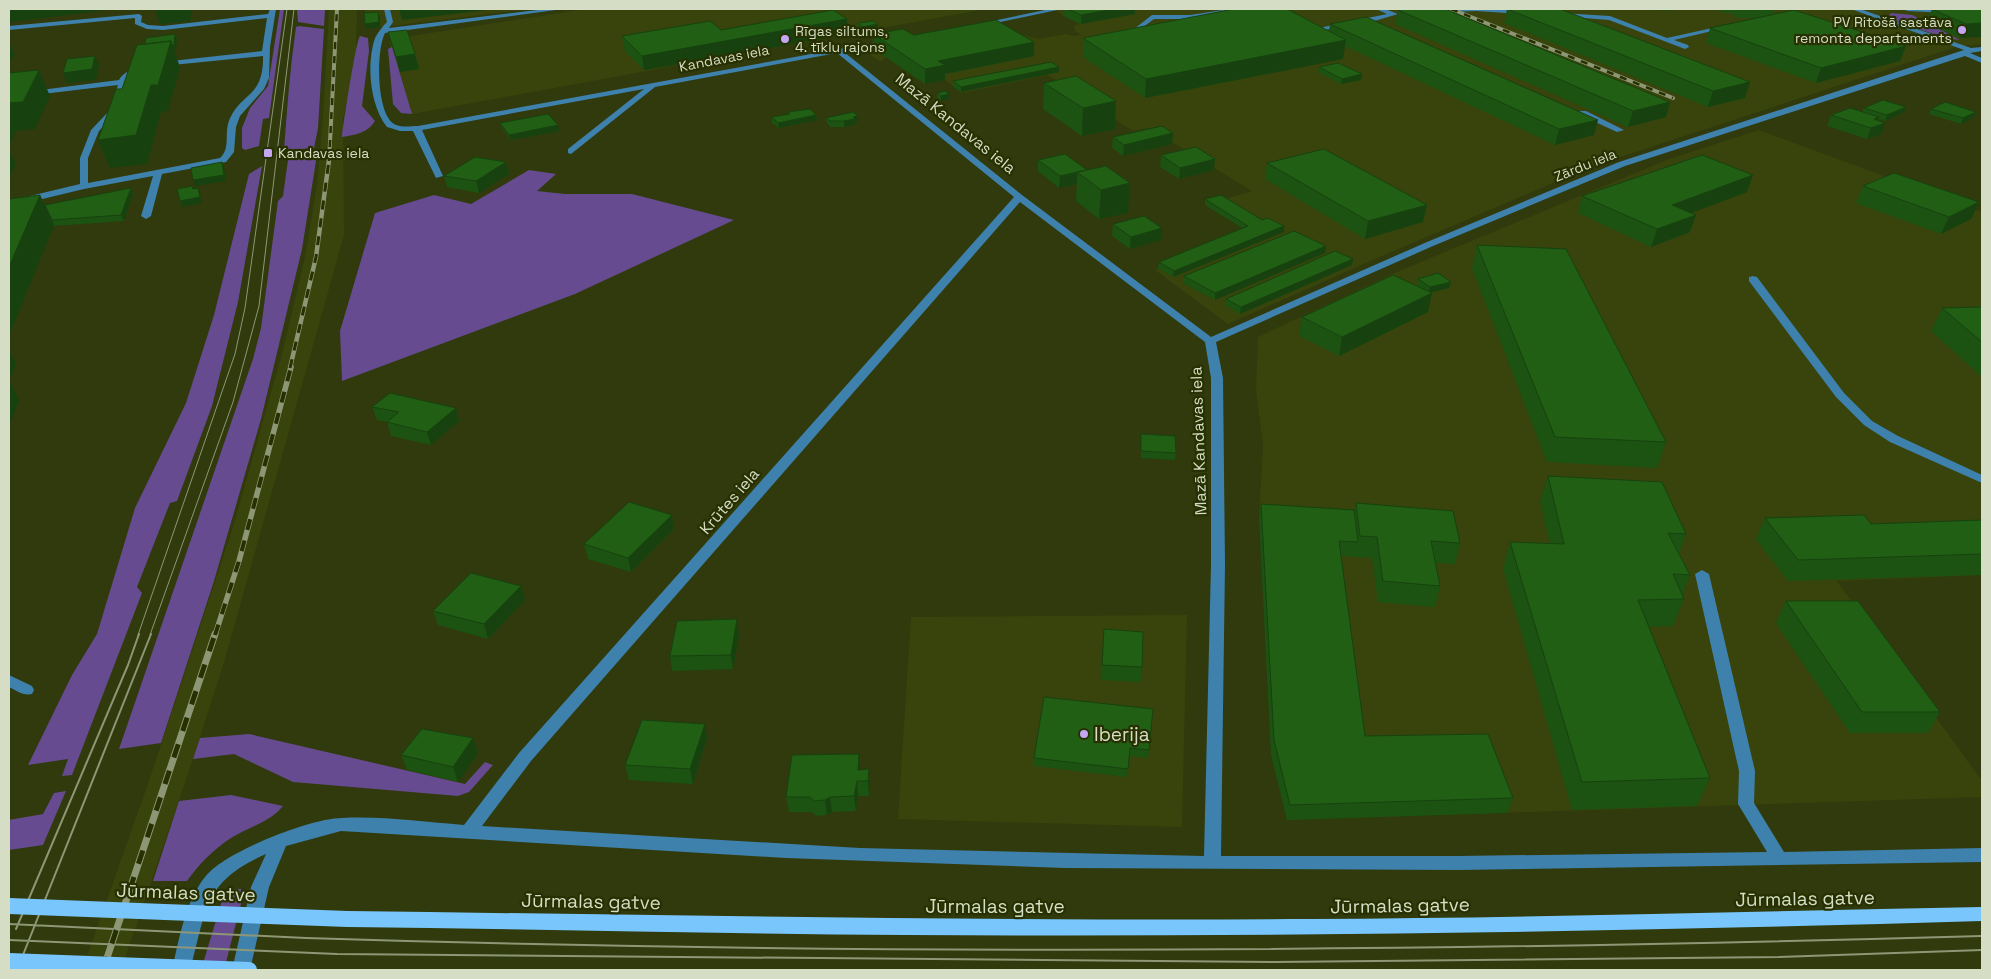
<svg xmlns="http://www.w3.org/2000/svg" width="1991" height="979" viewBox="0 0 1991 979" font-family="'Space Grotesk',sans-serif">
<rect width="100%" height="100%" fill="#303a0c"/>
<!-- built -->
<path fill="#38440c" d="M329,9H357L356,55L343,119L344,235L225,659L193,759L121,970H82L150,778L235,521L283,350L305,257L317,184L323,118Z
M365,9H530L366,29Z
M587,9H986L412,114L389,41L411,36Z
M1052,9H1982V44L1956,47L1593,166L1375,259L1228,324L1155,270L1247,231L1205,205L1252,191L1149,128L1133,131L1048,75L962,93L945,80L925,84L886,57L881,62L863,50L989,26L1038,39L1066,34L1073,36L1081,35L1075,31L1074,26L1080,24Z
M1759,130L1982,212V575L1837,581L1982,781V797L1287,820L1259,518L1263,445L1256,389L1258,337L1392,274L1669,159Z
M1187,615L1182,827L898,819L911,617Z"/>
<!-- green -->
<path fill="#674b90" d="M280,9H284L269,118L263,119L259,146L245,150L242,148V128L250,108L268,86Z
M297,9H325L324,26L298,22Z
M1891,13L1912,15L1960,40L1945,38L1893,20L1889,16Z
M299,26L324,29L318,128L314,148L284,150C287,109 290,68 296,27Z
M360,36L368,38L369,51L362,106L375,121C368,133 355,135 342,137C343,125 356,40 360,36Z
M392,47L412,114L401,113L393,104L388,49Z
M308,152H316V161L302,249L261,419L214,581L161,743L119,749L253,359L261,328L278,201L283,196L288,160Z
M262,166L238,302L212,406L177,501L170,503L137,587L142,593L72,775L62,776L68,759L28,765L72,675L97,634L135,508L186,403L214,315L249,174Z
M529,170L556,174L537,191L565,194H632L734,220L575,294L342,381L340,331L375,213L434,195L471,204Z
M249,734L465,784L485,762L493,765L469,792L458,796L293,782L234,754L193,759L200,738Z
M66,791L43,845L9,850V820L43,814L54,793Z
M231,795L283,806C270,822 249,827 231,838C214,849 199,864 187,881H153L179,801Z
M230,889H241L243,896L224,970H201L224,894Z"/>
<g fill="none" stroke-linecap="round" stroke-linejoin="round">
<!-- minor -->
<path fill="#3f81ad" fill-rule="evenodd" d="M270,9H276L270,47L269,78L264,89L240,116L236,127L234,152L226,162L162,174L151,216L146,219L141,216L153,176L84,189L9,207V201L80,184V158L91,130L109,111L118,85L9,98V94L119,80C122,73 135,67 143,67V71L127,78L117,112L99,131L88,158V183L220,158C230,149 225,136 228,124C238,92 264,100 263,56L162,66L158,64L162,62L262,51L267,18L163,30L147,29L135,24V18L9,30V26L139,14L142,16L141,22L148,25L163,26L268,14Z
M384,9H390L393,22L389,28L546,9H563L385,33C376,50 376,113 394,124C401,128 411,126 418,126L893,39V43L844,52L1022,195L1211,337L1427,242L1619,162L1964,50L1851,9H1860L1971,48L1982,47V51L1970,53L1982,58V63L1965,56L1625,166L1433,246L1216,342L1223,378L1225,564L1221,856H1458L1767,852L1738,804L1739,771L1695,574L1702,570L1709,574L1755,771L1754,803L1784,852L1982,848V862L1458,870L1065,868L786,858L341,831L286,846L269,887L250,970H232L251,887L266,854C202,882 207,910 190,970H172C179,940 185,902 205,877C224,852 311,818 342,818C383,816 424,822 464,825L519,753L1014,197L837,53L655,87L571,154L568,153V149L644,89L422,130L443,176L436,178L413,131H400L387,127C370,106 366,64 375,38C378,32 382,27 387,22ZM1020,202L1205,342L1211,378V564L1204,856L860,848L482,826L531,761Z
M1050,9H1062L981,26L978,24Z
M1230,9H1244L1190,19H1154L1138,31L1124,35L1120,33L1134,29L1152,15H1190Z
M1376,9H1385L1398,14L1371,22L1307,33L1304,31L1387,14Z
M1438,9H1504L1525,12L1522,14L1476,11L1433,13L1430,11Z
M1904,9H1942L1950,11L1947,13L1907,11Z
M1561,13L1610,16L1667,38L1726,25L1729,27L1674,40L1688,45L1689,47L1685,49L1609,20L1559,16L1558,15Z
M1580,111H1586L1624,130L1617,132L1580,115Z
M1753,276L1757,277L1844,393L1872,421L1898,436L1982,475V483L1890,442L1864,425L1836,397L1749,281V277Z
M9,675L32,686L34,690L32,694C23,696 17,691 9,687Z"/>
<!-- major -->
<path fill="#79c6fd" fill-rule="evenodd" d="M1982,907V921C1624,932 1265,937 906,935C720,934 534,929 348,927L342,924L339,919L342,914L348,911C668,915 989,921 1309,919C1533,918 1758,911 1982,907Z"/>
<!-- tram-far1 -->
<path stroke="#8e9775" stroke-width="1" d="M138,635L235,354L245,308L287,9
M150,635L233,402L259,306L294,9"/>
<!-- tram -->
<path stroke="#8e9775" stroke-width="2" d="M9,924C108,929 207,934 306,938C864,956 1424,952 1982,936
M16,929L128,665L139,634
M9,940L337,954L1275,962L1779,957L1982,950
M17,970L151,634"/>
<defs>
<path id="rail-far3" d="M1451,9L1673,98
M329,161L337,9"/>
<path id="rail-far2" d="M290,368L316,257L329,160"/>
<path id="rail-far1" d="M215,635L239,561L291,367"/>
<path id="rail" d="M103,970L215,634"/>
</defs>
<!-- rail-far3 casing -->
<use href="#rail-far3" stroke="#8e9775" stroke-width="4"/>
<!-- rail-far2 casing -->
<use href="#rail-far2" stroke="#8e9775" stroke-width="4.5"/>
<!-- rail-far1 casing -->
<use href="#rail-far1" stroke="#8e9775" stroke-width="5.5"/>
<!-- rail casing -->
<use href="#rail" stroke="#8e9775" stroke-width="7"/>
<!-- rail-far3 -->
<use href="#rail-far3" stroke="#273001" stroke-width="2.5" stroke-dasharray="7" stroke-linecap="butt"/>
<!-- rail-far2 -->
<use href="#rail-far2" stroke="#273001" stroke-width="3" stroke-dasharray="9" stroke-linecap="butt"/>
<!-- rail-far1 -->
<use href="#rail-far1" stroke="#273001" stroke-width="4" stroke-dasharray="11" stroke-linecap="butt"/>
<!-- rail -->
<use href="#rail" stroke="#273001" stroke-width="5" stroke-dasharray="14" stroke-linecap="butt"/>
<!-- major-bridge -->
<path stroke="#79c6fd" stroke-width="16" d="M9,906L348,919
M9,961L249,970"/>
</g>
<!-- wall -->
<path fill="#1c5212" fill-rule="evenodd" d="M1063,9H1135V14L1081,24L1063,16Z
M1507,9L1745,98L1708,107L1504,23Z
M1643,9H1673L1672,11Z
M1718,9H1808L1807,10H1794L1906,46L1900,61L1816,83L1706,43L1710,28L1756,18H1737L1731,13H1723ZM1774,9L1793,10L1773,14Z
M1932,9H1982L1960,38L1926,23Z
M1398,10L1670,102L1666,117L1628,127L1395,24Z
M858,23L878,24V29L862,32L858,28Z
M1330,24L1594,135L1555,145L1345,46L1343,59L1145,98L1083,57V38L1329,31Z
M721,30L848,34L706,60L644,70L625,51L622,36Z
M388,32L415,54L419,69L400,72Z
M873,34L914,35L1034,42V56L945,74V80L925,84L874,49Z
M1319,67L1362,74L1361,80L1341,84L1318,72Z
M1059,72L961,92L953,87V81Z
M1044,83L1116,101L1115,129L1082,136L1043,109Z
M937,93L949,99L941,101L937,98Z
M1906,107L1904,112L1885,121L1878,119V120L1885,123L1881,134L1867,139L1827,126L1831,115L1862,112L1864,108Z
M1931,109L1976,112L1974,117L1961,124L1929,114Z
M788,112L817,120L779,128L772,123V117L788,114Z
M826,118L858,122H855V125L844,127H830L827,123Z
M500,123L559,131L511,140L502,128Z
M1173,133L1172,144L1123,156L1112,148L1113,137Z
M1065,154L1128,213L1099,219L1076,201L1077,184L1059,188L1038,171V160Z
M1161,155L1214,170L1179,179L1160,167Z
M1267,163L1423,222L1365,239L1265,179Z
M509,174L479,193L447,187L444,176Z
M1863,186L1979,202L1971,219L1941,234L1856,203Z
M131,188L133,194L124,221L53,226L9,336L40,195L45,205Z
M1747,192L1691,213L1696,215L1690,232L1651,247L1578,213L1582,196Z
M1205,199L1262,220L1284,232L1173,277L1158,268L1159,262L1242,228L1205,205Z
M1113,224L1161,240L1130,249L1112,236Z
M1477,245L1666,442L1657,468L1547,462L1472,268Z
M1325,253L1215,300L1183,283L1184,276Z
M1352,265L1240,314L1225,305L1226,299Z
M1418,279L1451,282L1449,288L1431,293L1428,312L1339,356L1299,336L1302,317L1420,288L1417,285Z
M1982,307V377L1931,331L1942,308Z
M372,407L456,408L459,421L431,445L391,436L387,422L377,420Z
M1141,434L1176,453L1175,460L1141,458Z
M1548,476L1686,534L1679,554L1690,575L1682,595L1684,599L1673,626L1649,627L1710,778L1697,806L1572,810L1503,569L1510,542L1550,544L1540,502Z
M1356,503L1460,543L1455,564L1436,563L1440,586L1435,607L1378,602L1372,558L1341,556L1365,736L1513,798L1507,813L1287,820L1271,755L1259,518L1261,504L1354,510Z
M1765,518L1871,524L1982,520V575L1788,581L1756,539Z
M674,529L631,572L588,559L584,544Z
M521,586L525,600L488,639L438,625L433,611Z
M1786,601L1940,712L1928,733H1850L1776,623Z
M739,634L733,669L672,671L670,656Z
M1103,644L1142,667L1141,682L1101,680Z
M1153,709L1148,758L1129,756L1127,777L1034,766V758Z
M473,738L478,753L458,782L407,770L401,755Z
M707,738L693,784L629,780L625,765Z
M869,769L870,784L869,796H858L856,811L832,812L827,815L816,816L812,812H789L786,797L860,770Z"/>
<!-- shaded-wall -->
<path fill="#17420f" d="M9,9H102L101,11L9,22Z
M155,9H192L190,21L160,24Z
M399,9H496L402,20Z
M1114,9H1135V14L1081,24V15Z
M378,12L380,17V27L366,29L365,24Z
M847,19L848,34L706,60L644,70L642,56Z
M1982,23V37L1960,38L1966,24Z
M878,24V29L862,32V27Z
M175,34L177,39L176,50H174L180,67L168,111L161,112L147,164L110,168L98,140L151,85L171,41Z
M1346,40L1343,59L1145,98L1146,79Z
M9,42L15,55L9,62Z
M1034,42V56L945,74V80L925,84V69L938,61Z
M1906,46L1900,61L1816,83L1821,68Z
M415,54L419,69L400,72L396,57Z
M95,56L99,66L96,80L67,83L63,73Z
M1059,67V72L961,92V87Z
M39,70L50,96L35,129L16,131L9,146V103Z
M1362,74L1361,80L1341,84L1342,79Z
M1750,82L1745,98L1708,107L1713,91Z
M949,94V99L941,101V96Z
M1116,101L1115,129L1082,136L1083,108Z
M1670,102L1666,117L1628,127L1633,111Z
M1906,107L1904,112L1885,121L1887,115Z
M1976,112L1974,117L1961,124L1963,118Z
M816,115L817,120L779,128L778,123Z
M858,116V122H855V125L844,127V121L853,117Z
M1879,117L1875,127L1885,123L1881,134L1867,139L1874,119Z
M1598,120L1594,135L1555,145L1559,129Z
M558,125L559,131L511,140L509,135Z
M1173,133L1172,144L1123,156L1124,145Z
M9,149L16,164L9,179Z
M1215,159L1214,170L1179,179L1180,168Z
M222,162L224,168L226,181L195,186L193,180Z
M506,162L509,174L479,193L476,181Z
M1077,173V184L1059,188L1060,176Z
M1753,175L1747,192L1667,222L1672,205Z
M1130,183L1128,213L1099,219L1101,190Z
M131,188L133,194L124,221L121,215Z
M198,188L202,203L182,207L180,201Z
M40,195L54,225L9,336V267Z
M1979,202L1971,219L1941,234L1949,217Z
M1427,205L1423,222L1365,239L1368,221Z
M1696,215L1690,232L1651,247L1657,229Z
M1284,226V232L1173,277L1174,271Z
M1162,228L1161,240L1130,249L1131,237Z
M1326,246L1325,253L1215,300V293Z
M1353,259L1352,265L1240,314L1241,307Z
M1451,282L1449,288L1429,293L1430,287Z
M1432,293L1428,312L1339,356L1342,337Z
M9,349L16,364L9,381L19,400L9,427Z
M456,408L459,421L431,445L427,432Z
M672,515L674,529L631,572L628,558Z
M521,586L525,600L488,639L484,624Z
M737,619L739,634L733,669L731,655Z
M705,724L707,738L693,784L690,769Z
M473,738L478,753L458,782L453,767Z
M859,754L860,769L858,770Z
M869,769L870,784L869,796L868,781Z
M857,781L858,796L856,811L854,796Z
M830,797L832,812L827,815L825,800Z"/>
<!-- building -->
<path fill="#215f15" stroke="#17420f" d="M1068,9H1114L1081,15Z
M1234,9H1287L1346,40L1146,79L1083,38Z
M1405,9H1445L1670,102L1633,111L1398,10Z
M1507,9H1560L1750,82L1713,91Z
M1932,9H1982V23L1966,24Z
M833,10L847,19L642,56L622,36L710,21L721,30Z
M1794,10L1906,46L1821,68L1710,28Z
M378,12L379,22L365,24L364,13Z
M1366,17L1598,120L1559,129L1330,24Z
M996,20L1034,42L938,61L945,65L925,69L873,34L903,29L914,35Z
M873,21L878,24L862,27L858,23Z
M407,30L415,54L396,57L388,32Z
M175,34L174,45H172L171,41L145,44L146,38Z
M171,41L158,85H151L136,135L98,140L116,89H122L137,45Z
M95,56L92,69L63,73L67,59Z
M1051,62L1059,67L961,87L953,81Z
M1338,63L1362,74L1342,79L1319,67Z
M39,70L23,102L9,103V73Z
M1076,76L1116,101L1083,108L1044,83Z
M945,91L949,94L941,96L937,93Z
M1883,100L1906,107L1887,115L1864,108Z
M1945,102L1976,112L1963,118L1931,109Z
M1850,108L1879,117L1874,119L1885,123L1871,128L1831,115Z
M810,109L816,115L778,123L772,117L790,114L788,112Z
M853,112L858,116L853,117L855,119L844,121H830L826,118Z
M548,114L558,125L509,135L500,123Z
M1162,126L1173,133L1124,145L1113,137Z
M1196,147L1215,159L1180,168L1161,155Z
M1324,149L1427,205L1368,221L1267,163Z
M1065,154L1087,170L1060,176L1038,160Z
M1702,155L1753,175L1672,205L1696,215L1657,229L1582,196Z
M475,157L506,162L476,181L444,176Z
M222,162L224,175L193,180L191,168Z
M1106,166L1130,183L1101,190L1077,172Z
M1894,173L1979,202L1949,217L1863,186Z
M192,186L193,189L198,188L200,197L180,201L177,189Z
M131,188L121,215L52,220L45,205Z
M40,195L9,267V199Z
M1221,195L1262,220L1268,218L1284,226L1174,271L1159,262L1248,226L1205,199Z
M1144,216L1162,228L1131,237L1113,224Z
M1294,231L1326,246L1215,293L1184,276Z
M1477,245L1566,249L1666,442L1555,437Z
M1335,251L1353,259L1241,307L1226,299Z
M1438,273L1451,282L1430,287L1418,279Z
M1393,275L1432,293L1342,337L1302,317Z
M1982,307V342L1942,308Z
M390,393L456,408L427,432L387,422L399,412L372,407Z
M1141,434L1175,436L1176,453L1141,451Z
M1548,476L1662,482L1686,534L1668,533L1690,575L1673,574L1684,599L1638,600L1710,778L1582,782L1510,542L1564,544Z
M629,502L672,515L628,558L584,544Z
M1356,503L1453,511L1460,543L1431,541L1440,586L1383,581L1377,537L1360,536Z
M1261,504L1354,510L1358,542L1339,541L1365,736L1488,734L1513,798L1290,805L1274,740Z
M1864,515L1871,524L1982,520V554L1798,560L1765,518Z
M471,573L521,586L484,624L433,611Z
M1786,601H1858L1940,712H1862Z
M737,619L731,655L670,656L677,621Z
M1104,629L1143,632L1142,667L1102,665Z
M1044,697L1153,709L1149,750L1130,748L1128,769L1034,758Z
M642,720L705,724L690,769L625,765Z
M422,729L473,738L453,767L401,755Z
M859,754L858,770L869,769L868,781H857L854,796L830,797L825,800L814,801L810,797H786L792,755Z"/>
<!-- markers -->
<g fill="#c3a7f2" stroke="#273001" stroke-width="2">
<circle cx="1962" cy="30" r="5"/>
<circle cx="785" cy="39" r="5"/>
<rect x="263" y="148" width="10" height="10" rx="2.5"/>
<circle cx="1084" cy="734" r="5"/>
</g>
<g text-anchor="middle" stroke-width="4.5" stroke-linejoin="round" paint-order="stroke">
<!-- far-poi labels -->
<g font-size="14" fill="#d5ddc4" stroke="#273001" text-anchor="start">
<text x="1952" y="27" text-anchor="end">PV Ritošā sastāva<tspan x="1952" dy="16">remonta departaments</tspan></text>
<text x="795" y="36">Rīgas siltums,<tspan x="795" dy="16">4. tīklu rajons</tspan></text>
<text x="278" y="158">Kandavas iela</text>
</g>
<!-- far-street labels -->
<g font-size="14" fill="#d5ddc4" stroke="#273001">
<text transform="translate(724 58) rotate(-11)" y="5">Kandavas iela</text>
<text transform="translate(1585 165) rotate(-22)" y="5">Zārdu iela</text>
</g>
<!-- street labels -->
<g font-size="16" fill="#d5ddc4" stroke="#273001">
<text transform="translate(956 123) rotate(39)" y="6">Mazā Kandavas iela</text>
<text transform="translate(1198 441) rotate(-92)" y="6">Mazā Kandavas iela</text>
<text transform="translate(729 501) rotate(-49)" y="6">Krūtes iela</text>
</g>
<!-- near-poi labels -->
<g font-size="19" fill="#d5ddc4" stroke="#273001" text-anchor="start">
<text x="1094" y="741">Iberija</text>
</g>
<!-- near-street labels -->
<g font-size="19" fill="#d5ddc4" stroke="#273001">
<text transform="translate(186 892) rotate(2)" y="7">Jūrmalas gatve</text>
<text transform="translate(1805 898) rotate(-1)" y="7">Jūrmalas gatve</text>
<text transform="translate(591 901) rotate(1)" y="7">Jūrmalas gatve</text>
<text transform="translate(1400 905) rotate(-1)" y="7">Jūrmalas gatve</text>
<text x="995" y="913">Jūrmalas gatve</text>
</g>
</g>
<!-- border -->
<rect width="1991" height="979" fill="none" stroke="#d5ddc4" stroke-width="20"/>
</svg>
